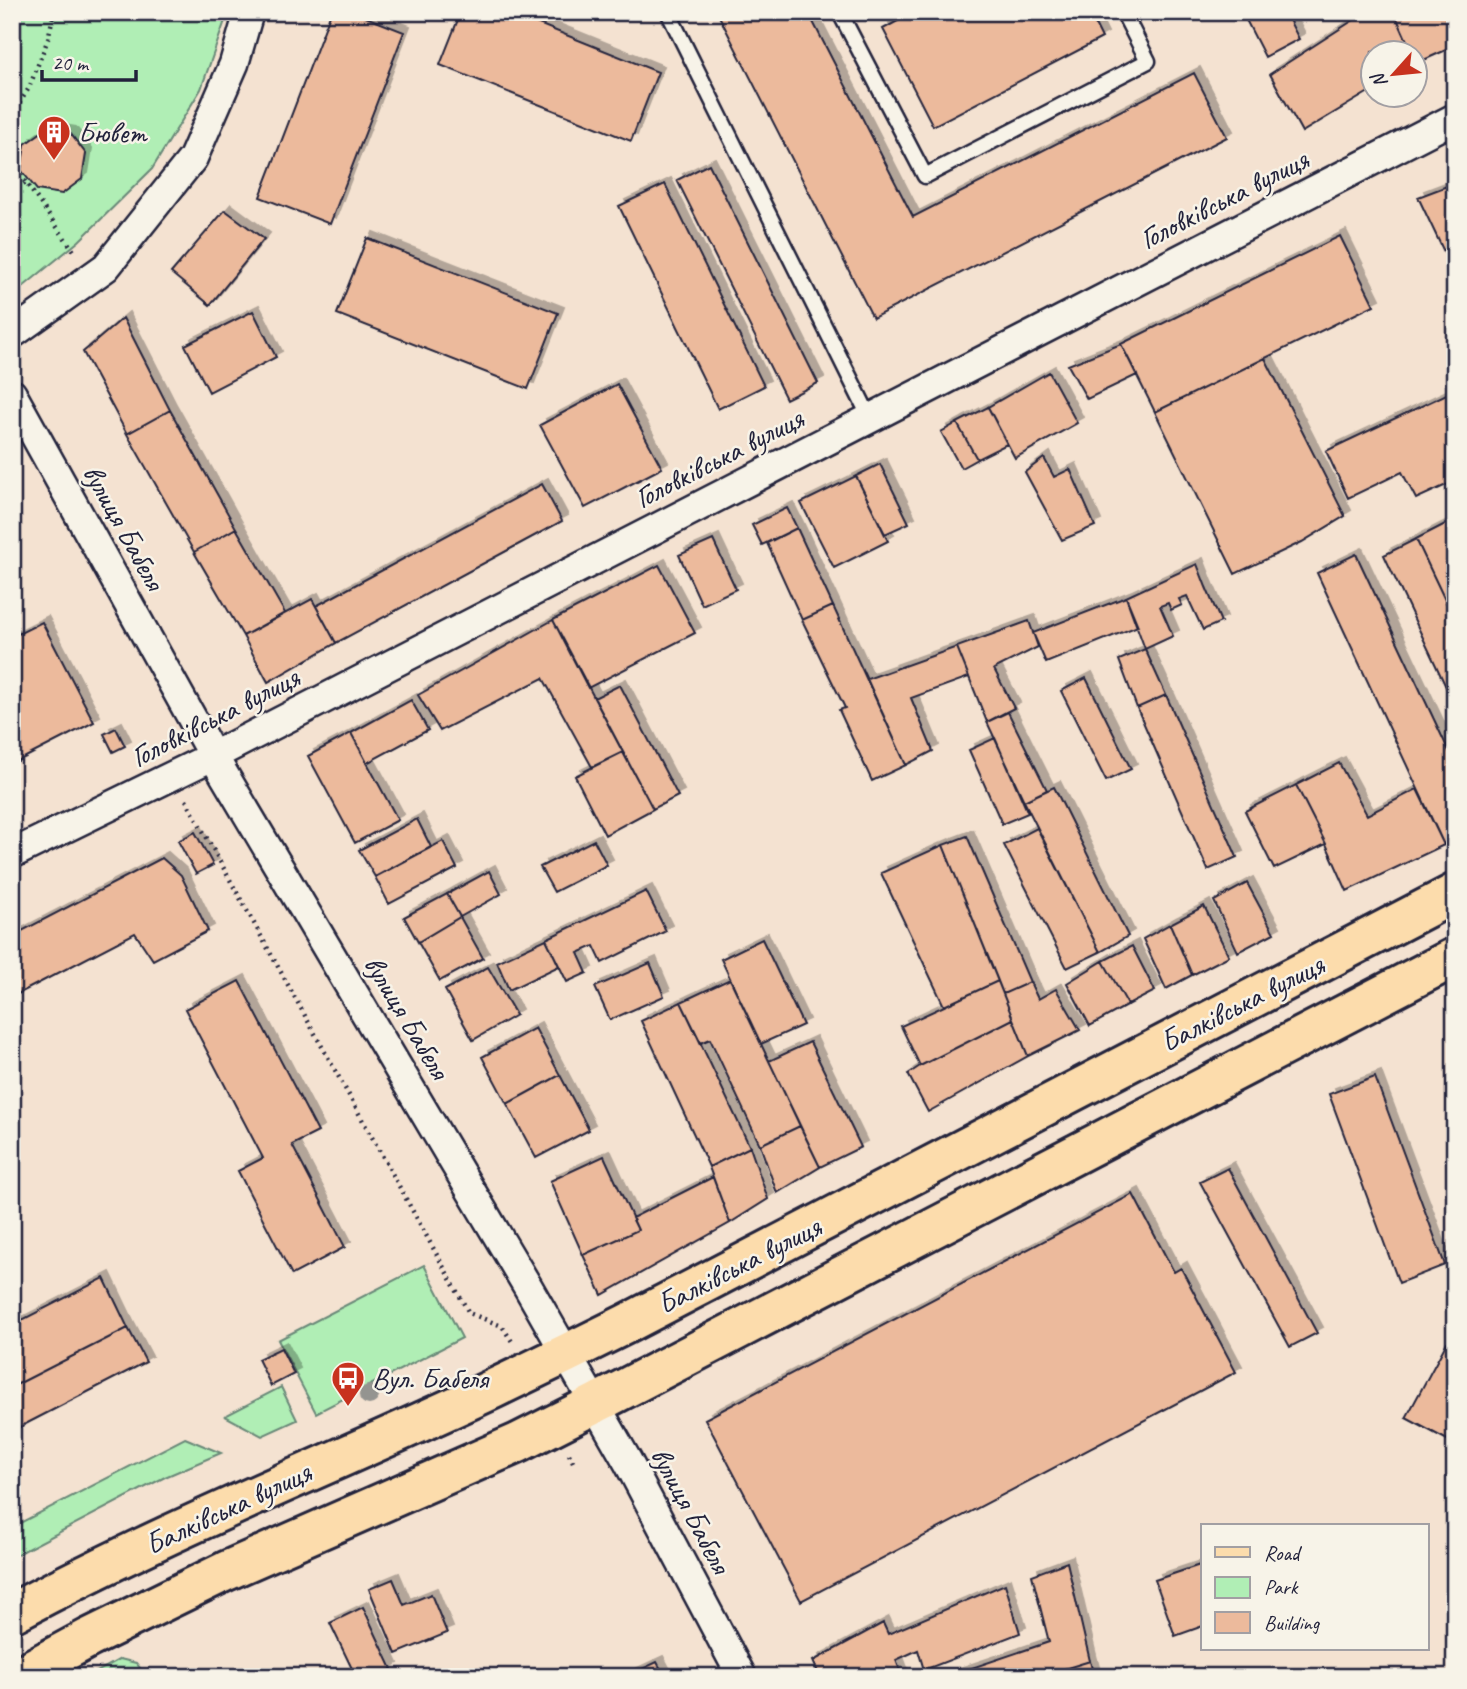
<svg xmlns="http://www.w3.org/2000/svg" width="1467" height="1689" viewBox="0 0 1467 1689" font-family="Caveat,sans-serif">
<defs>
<filter id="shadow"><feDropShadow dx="6" dy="-6" stdDeviation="0" flood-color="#0004"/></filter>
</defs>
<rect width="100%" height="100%" fill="#f4e2d1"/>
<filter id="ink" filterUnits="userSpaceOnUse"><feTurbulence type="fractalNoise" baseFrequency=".0143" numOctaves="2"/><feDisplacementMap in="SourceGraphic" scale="14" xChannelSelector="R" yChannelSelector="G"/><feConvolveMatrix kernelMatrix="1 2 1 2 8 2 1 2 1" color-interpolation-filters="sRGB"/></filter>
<g filter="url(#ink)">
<!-- green -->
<path fill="#b0eeb5" stroke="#698878" stroke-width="2" d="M12,12H228L201,89L152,169L79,241L12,296Z
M424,1265L462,1338L316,1413L278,1340Z
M281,1387L297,1420L262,1436L225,1416Z
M185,1438L221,1453L165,1477L12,1557V1527Z
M120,1659L136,1663L147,1677H88Z"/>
<!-- building -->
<path fill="#ecba9c" stroke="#22223b" stroke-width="2" filter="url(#shadow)" d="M331,12H353L404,32L330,224L260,197Z
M461,12H509L658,72L631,141L440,65Z
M717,12H808L913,217L1194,73L1227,137L873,318Z
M914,12H1089L1102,38L933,126L883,29Z
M1242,12H1285L1299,39L1265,57Z
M1366,12H1394L1412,52H1372V90L1302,132L1270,74Z
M1394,12H1455V46L1417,63L1414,52H1412Z
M46,129L70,133L86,154L82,179L62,194L37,190L21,170L25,144Z
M709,164L818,383L786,399L677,180Z
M1455,183V275L1418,197Z
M665,184L764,386L718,409L619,206Z
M225,210L264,239L210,305L171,273Z
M1340,236L1374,305L1155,412L1121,344Z
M367,238L558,313L528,389L337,314Z
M253,311L276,357L209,392L185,345Z
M123,318L170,410L127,434L83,352Z
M1121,344L1137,375L1087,399L1068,365Z
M1265,358L1345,516L1302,542L1235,574L1155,412Z
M1049,372L1077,423L1015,458L988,407Z
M617,384L662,468L585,508L540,425Z
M1455,390V481L1416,499L1402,472L1348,498L1326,451Z
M988,407L1007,444L977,459L957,423Z
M170,410L236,528L194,552L127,434Z
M957,423L977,459L961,468L941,432Z
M1044,458L1054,477L1070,469L1095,526L1062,540L1025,472Z
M880,464L909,523L885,534L856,476Z
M856,476L888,541L834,568L801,503Z
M542,484L562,521L336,643L316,606Z
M787,508L797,528L762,545L752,525Z
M1455,519V621L1416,539Z
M236,528L285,613L243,636L194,552Z
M797,528L833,606L802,620L767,543Z
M1416,539L1455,621V706L1384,555Z
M713,540L736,589L702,605L679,555Z
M1356,554L1455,764V839L1444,845L1317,573Z
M1197,564L1206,587L1221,622L1203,630L1187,596L1179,599L1182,605L1171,610L1168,603L1160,606L1173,636L1145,649L1126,597Z
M659,565L695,633L588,688L553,620Z
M1126,597L1138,626L1046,663L1033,633Z
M312,599L336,643L268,682L243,636Z
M833,606L906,765L872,781L839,710L845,708L802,620Z
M553,620L623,752L592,767L543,678L440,731L418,695Z
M1029,621L1038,647L994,669L1014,708L987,722L957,647Z
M42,622L94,722L12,764V637Z
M957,647L969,677L911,698L933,751L906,765L867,679Z
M1145,649L1166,695L1137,708L1119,660Z
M1086,678L1131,769L1106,781L1061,691Z
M620,685L678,796L653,809L594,698Z
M1166,695L1237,857L1208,870L1137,708Z
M411,700L428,730L367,763L351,733Z
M1008,712L1047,790L1024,801L987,722Z
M116,728L125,746L113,752L104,734Z
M351,733L398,820L355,843L308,756Z
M995,738L1028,813L1002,824L969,750Z
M623,752L653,809L605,835L575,776Z
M1339,763L1367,815L1417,789L1444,845L1347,891L1326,844L1296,785Z
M1296,785L1326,844L1274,869L1245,811Z
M1054,787L1128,936L1100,952L1024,801Z
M417,819L431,847L375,877L359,850Z
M1037,828L1100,952L1067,968L1004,845Z
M195,832L213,865L196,874L178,841Z
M967,836L1030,982L1003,994L943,845Z
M594,840L607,865L554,892L540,867Z
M443,841L457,868L389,904L375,877Z
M943,845L998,981L944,1006L881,873Z
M162,858L181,875L208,931L153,960L135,933L12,997V936Z
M489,871L501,894L460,917L447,894Z
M1247,883L1274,933L1238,952L1214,901Z
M646,891L666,931L602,963L594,946L578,953L587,973L567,982L546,939Z
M447,894L460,917L418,942L404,917Z
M1204,906L1229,956L1192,975L1170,924Z
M460,917L483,958L440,981L418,942Z
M1170,924L1192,975L1166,989L1143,939Z
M546,939L559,966L509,990L497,962Z
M762,939L803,1025L761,1044L721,959Z
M1132,946L1155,991L1128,1005L1103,961Z
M1103,961L1128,1005L1090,1026L1067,983Z
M650,963L664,996L610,1020L595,987Z
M488,967L516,1015L473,1040L445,990Z
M730,979L800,1126L760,1145L710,1039L701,1043L681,1002Z
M239,981L318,1132L292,1145L345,1247L292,1275L238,1171L263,1158L185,1009Z
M998,981L1013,1019L920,1066L901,1026Z
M1030,982L1038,999L1056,989L1080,1030L1028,1056L1003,994Z
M681,1002L750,1147L709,1167L641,1021Z
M1013,1019L1028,1056L928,1112L908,1074L920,1066Z
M535,1028L560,1075L507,1104L482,1057Z
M810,1042L861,1147L820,1167L769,1061Z
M560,1075L589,1130L536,1158L507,1104Z
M1375,1077L1445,1265L1399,1283L1329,1094Z
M800,1126L820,1167L777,1193L760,1145Z
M750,1147L768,1199L730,1223L709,1167Z
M604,1156L638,1230L583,1255L550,1181Z
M1228,1168L1317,1333L1290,1347L1200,1182Z
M713,1177L730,1223L602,1295L583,1255L638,1230L632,1218Z
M1133,1194L1174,1272L1181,1268L1236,1372L801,1601L705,1419Z
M104,1278L128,1328L12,1387V1325Z
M128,1328L146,1362L12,1431V1387Z
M1447,1342L1455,1346V1444L1406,1418Z
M281,1348L294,1374L271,1386L258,1359Z
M1067,1562L1090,1661L1038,1677H945L1049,1642L1032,1575Z
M1203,1564V1626L1175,1636L1155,1580Z
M393,1579L404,1605L431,1594L447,1633L396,1654L369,1589Z
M1005,1584L1020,1633L924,1670L918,1650L896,1660L902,1676L900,1677H820L813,1661L883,1623L888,1634Z
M363,1607L392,1669L375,1677H356L330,1623Z
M1090,1661L1094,1677H1038Z
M657,1662L665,1677H625Z"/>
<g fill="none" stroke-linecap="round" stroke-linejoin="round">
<defs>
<path id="lane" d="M668,12L870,418
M842,12L840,13L925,176L1148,61L1123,12"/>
<path id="street" d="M12,334L106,267L193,158L234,64L249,12
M12,394L213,756L528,1287L628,1462L742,1677
M12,854L213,756L1455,118"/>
<path id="primary" d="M12,1613C168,1529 333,1464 493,1389C537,1368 582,1346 626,1324L1455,893
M17,1677L89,1638L226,1571L518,1443L595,1404L1455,957"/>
</defs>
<!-- lane casing -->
<use href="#lane" stroke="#22223b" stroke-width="19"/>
<!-- street casing -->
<use href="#street" stroke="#22223b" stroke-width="33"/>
<!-- primary casing -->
<use href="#primary" stroke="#22223b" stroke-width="44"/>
<!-- path -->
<path stroke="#22223b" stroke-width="4.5" stroke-dasharray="2 5" stroke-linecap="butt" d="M12,115L29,88L48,39L54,12
M12,163L76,254
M12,192L26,182
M186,800L469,1313L502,1326L513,1343
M569,1454L575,1466"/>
<!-- lane -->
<use href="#lane" stroke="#f7f3e8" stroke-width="14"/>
<!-- street -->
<use href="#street" stroke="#f7f3e8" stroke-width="28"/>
<!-- primary -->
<use href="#primary" stroke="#fcdcac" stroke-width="38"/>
</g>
<!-- trees -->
<circle fill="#949490" cx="369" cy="1395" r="10"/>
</g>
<!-- icons -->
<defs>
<symbol id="building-pin" viewBox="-11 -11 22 30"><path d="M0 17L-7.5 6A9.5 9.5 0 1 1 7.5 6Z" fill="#c8321e" stroke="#f7f3e8"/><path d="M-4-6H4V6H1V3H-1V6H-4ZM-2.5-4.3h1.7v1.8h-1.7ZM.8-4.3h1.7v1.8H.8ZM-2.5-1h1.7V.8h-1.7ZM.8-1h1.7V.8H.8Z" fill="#fff"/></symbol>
<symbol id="bus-pin" viewBox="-11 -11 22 30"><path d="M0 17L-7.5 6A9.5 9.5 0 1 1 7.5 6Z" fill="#c8321e" stroke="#f7f3e8"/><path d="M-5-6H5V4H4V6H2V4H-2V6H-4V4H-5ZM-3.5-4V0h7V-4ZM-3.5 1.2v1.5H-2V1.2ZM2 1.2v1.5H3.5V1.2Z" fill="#fff"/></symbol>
</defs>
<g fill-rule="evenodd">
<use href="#building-pin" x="35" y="113" width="38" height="52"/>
<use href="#bus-pin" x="329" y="1359" width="38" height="52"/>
</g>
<g text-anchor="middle" stroke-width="5" stroke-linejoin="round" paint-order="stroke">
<!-- poi labels -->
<g font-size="30" fill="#22223b" stroke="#f7f3e8" text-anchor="start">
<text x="78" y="142">Бювет</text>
<text x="372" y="1388">Вул. Бабеля</text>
</g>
<!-- street labels -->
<g font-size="30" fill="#22223b" stroke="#f7f3e8">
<text transform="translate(1224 199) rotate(-27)" y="10">Головківська вулиця</text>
<text transform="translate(719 458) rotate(-27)" y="10">Головківська вулиця</text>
<text transform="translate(124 527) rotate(61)" y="10">вулиця Бабеля</text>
<text transform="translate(215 717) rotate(-27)" y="10">Головківська вулиця</text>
<text transform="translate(1242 1003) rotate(-27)" y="10">Балківська вулиця</text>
<text transform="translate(407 1017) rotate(59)" y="10">вулиця Бабеля</text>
<text transform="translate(739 1265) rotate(-27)" y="10">Балківська вулиця</text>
<text transform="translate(228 1508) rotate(-25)" y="10">Балківська вулиця</text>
<text transform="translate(691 1510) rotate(62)" y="10">вулиця Бабеля</text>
</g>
</g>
<!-- margin -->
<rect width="1467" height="1689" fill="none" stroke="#f7f3e8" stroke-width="42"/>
<rect x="21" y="21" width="1425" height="1647" fill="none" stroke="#22223b" stroke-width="2.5" filter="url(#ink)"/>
<!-- legend -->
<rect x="1201" y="1524" width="228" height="126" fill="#f7f3e8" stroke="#a29fa3" stroke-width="2"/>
<rect x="1215" y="1547" width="35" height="10" fill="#fcdcac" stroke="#a29fa3" stroke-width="2"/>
<text x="1264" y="1560" font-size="21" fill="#22223b">Road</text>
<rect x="1215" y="1577" width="35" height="21" fill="#b0eeb5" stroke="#a29fa3" stroke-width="2"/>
<text x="1264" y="1594" font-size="21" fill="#22223b">Park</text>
<rect x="1215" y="1612" width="35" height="21" fill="#ecba9c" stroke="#a29fa3" stroke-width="2"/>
<text x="1264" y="1630" font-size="21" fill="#22223b">Building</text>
<!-- north arrow -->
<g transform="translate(1394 74) rotate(243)"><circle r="33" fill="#f7f3e8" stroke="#a29fa3" stroke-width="2"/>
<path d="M0-5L12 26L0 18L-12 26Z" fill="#c8321e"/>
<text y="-10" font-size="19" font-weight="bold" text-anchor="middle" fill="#22223b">N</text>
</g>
<!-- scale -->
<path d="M42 70v10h94v-10" fill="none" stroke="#22223b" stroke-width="3.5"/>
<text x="52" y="70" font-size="21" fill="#22223b" stroke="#f7f3e8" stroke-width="5" paint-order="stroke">20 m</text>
</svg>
